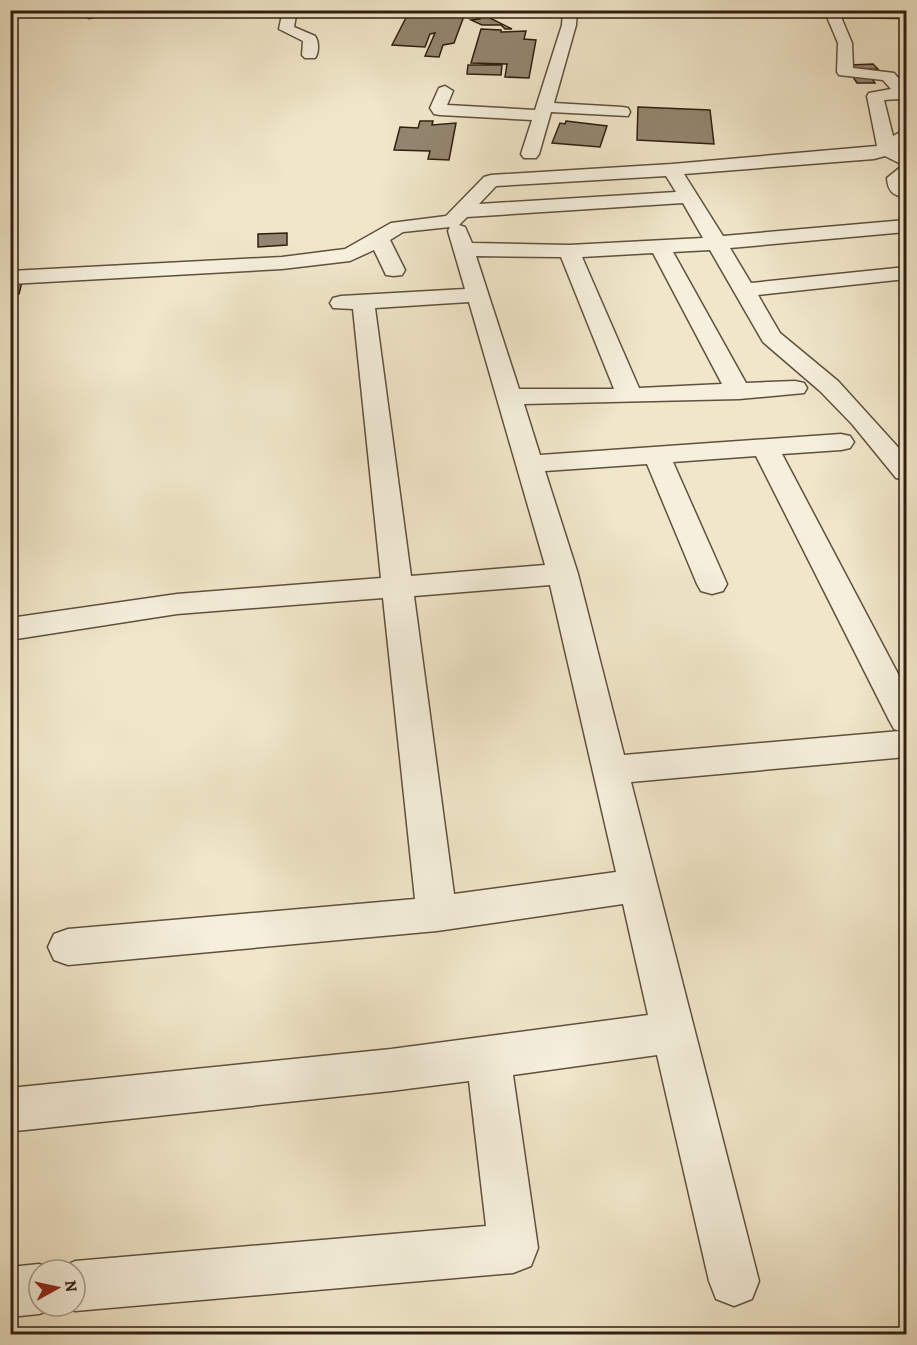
<svg xmlns="http://www.w3.org/2000/svg" width="917" height="1345" viewBox="0 0 917 1345" font-family="Alegreya,serif">
<rect width="100%" height="100%" fill="#f0e6c9"/>
<filter id="stains"><feTurbulence type="fractalNoise" baseFrequency=".00333" numOctaves="4"/><feColorMatrix values="0 0 0 0 .2 0 0 0 0 .09 0 0 0 0 .02 0 0 0 .5 -.17"/></filter>
<radialGradient id="worn" r=".72"><stop offset=".6" stop-color="#630" stop-opacity="0"/><stop offset="1" stop-color="#630" stop-opacity=".3"/></radialGradient>
<!-- building -->
<path fill="#938670" stroke="#2f1f10" stroke-width="1.5" d="M410,10H474L512,29H505L501,25H482L471,20L479,19L472,15L464,16L454,43L443,45L439,57L425,56L435,33L430,34L425,47L392,45Z
M481,29L501,30V32L526,31L524,39L536,40L529,78L505,77L507,64L471,63Z
M873,64L878,69L855,70L850,65Z
M468,65H502L501,75L467,74Z
M851,74H868L875,83H857Z
M638,107L710,110L714,144L637,140Z
M420,121H433L432,125L456,123L449,160L428,159L430,151L394,150L400,127L418,128Z
M566,121L607,126L600,147L552,143L560,123L565,124Z
M287,233V245L258,247V234Z
M22,282L19,294H10V283Z"/>
<g fill="none" stroke-linecap="round" stroke-linejoin="round">
<defs>
<path id="minor" d="M84,10H99L94,17L89,18L82,14Z
M283,10H297L294,27L315,36C319,41 319,53 315,58H305L302,55L303,41L279,29Z
M563,10H577L576,25L554,103L622,107L628,108L630,112L628,116L551,112L539,154L536,158H524L521,154L532,120L440,115L434,114L430,108L439,88L445,86L453,91L447,105L535,110L562,25Z
M651,10H906V18L841,17L852,43L853,68L894,73L906,87V101L899,99L884,100L893,136L906,129V142L899,149L906,154V198C893,195 888,192 887,178L903,165L885,156L874,159L684,174L723,236L906,220V232L730,248L751,283L906,267V279L758,295L780,333L838,381L906,456V480L896,478L852,424L820,391L763,342L710,250L673,252L746,383L795,381L804,383L807,388L804,393L739,399L524,404L540,455L841,434L850,436L854,442L850,448L841,450L782,454L906,689V757L631,782L759,1281L752,1299L734,1306L716,1299L709,1281L657,1055L513,1075L538,1248L531,1266L513,1273L75,1311L62,1306H75V1270H56L75,1261L486,1226L469,1081L391,1091L16,1131L10,1128V1088L391,1049L648,1015L623,904L437,931L68,965L54,960L48,947L54,934L68,929L415,899L383,598L177,614L10,640V618L177,594L381,578L353,309L333,308L330,303L333,298L341,296L465,289L448,231L450,227L403,232L390,240L405,270L402,275L394,276L386,275L374,250L350,261L282,269L10,284V271L282,257L345,249L391,223L446,216L484,177L491,175L672,164L877,146L867,96L869,93L891,89L883,80L839,75L837,72L838,43L827,17L658,14ZM666,176L676,192L479,204L496,186ZM683,203L703,238L569,245L472,243L465,227L459,225L467,217ZM653,253L722,384L639,388L582,257ZM476,256L561,257L614,389H519ZM469,302L545,565L411,576L375,308ZM756,456L889,720L894,729L900,731L624,755L578,574L545,471L647,464L697,584L701,591L712,594L723,591L727,584L673,462ZM550,585L616,872L454,894L414,596Z
M39,1264L54,1270H39V1306L57,1307L39,1314L10,1317V1267Z"/>
</defs>
<!-- minor casing -->
<use href="#minor" stroke="#5f513e" stroke-width="3"/>
<!-- minor -->
<use href="#minor" fill="#f5efdc" fill-rule="evenodd"/>
</g>
<!-- margin -->
<rect width="917" height="1345" fill="none" stroke="#f0e6c9" stroke-width="36"/>
<rect x="12" y="12" width="893" height="1321" fill="none" stroke="#2f1f10" stroke-width="3"/>
<rect x="18" y="18" width="881" height="1309" fill="none" stroke="#2f1f10" stroke-width="1.5"/>
<!-- north arrow -->
<g transform="translate(57 1288) rotate(82)"><circle r="28" fill="#f5efdc" stroke="#a69c8a" stroke-width="1.5"/>
<path d="M0-4.5L10 22L0 15L-10 22Z" fill="#8f2418"/>
<text y="-9" font-size="16" font-weight="bold" text-anchor="middle" fill="#2f1f10">N</text>
</g>
<rect width="100%" height="100%" filter="url(#stains)"/>
<rect width="100%" height="100%" fill="url(#worn)"/>
</svg>
